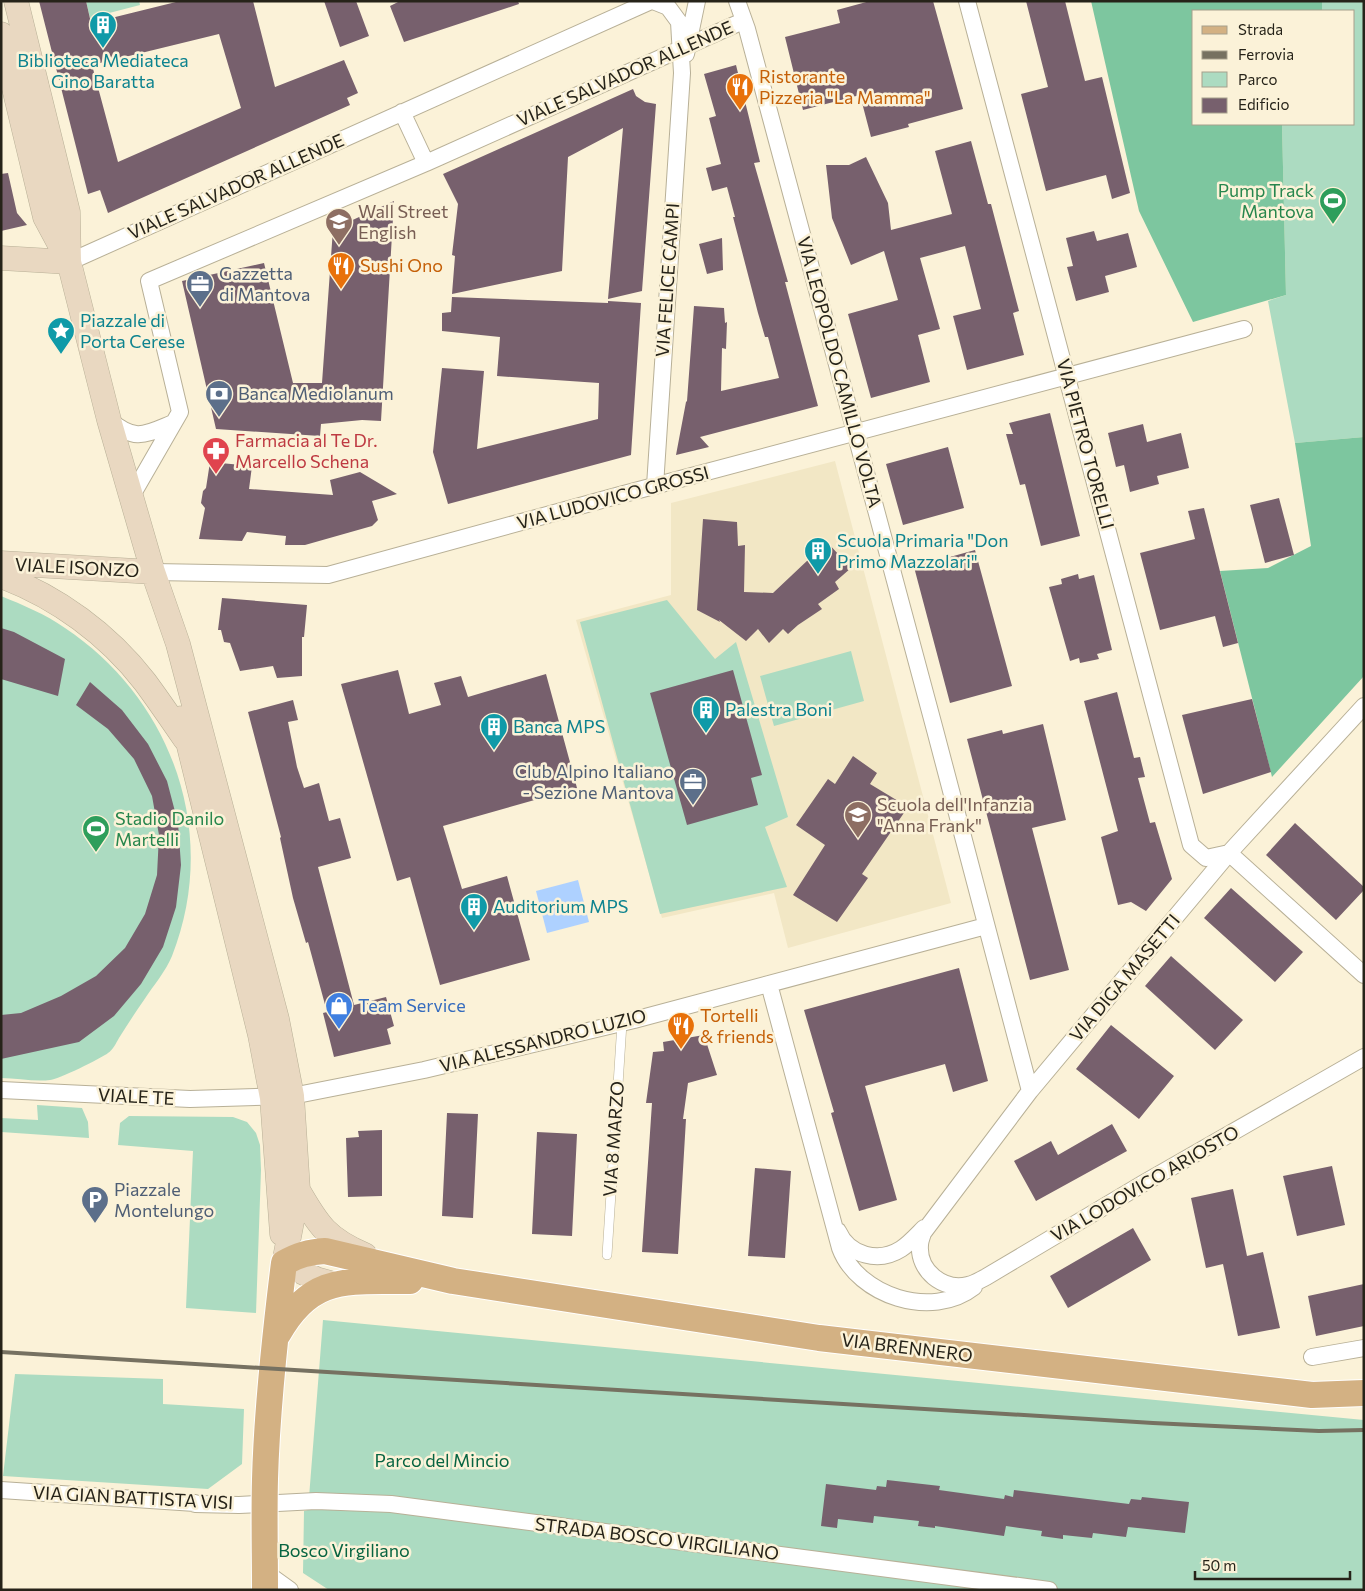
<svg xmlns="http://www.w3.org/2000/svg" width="1365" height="1591" viewBox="0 0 1365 1591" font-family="Commissioner,sans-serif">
<rect width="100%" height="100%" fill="#fbf2d8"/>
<!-- built -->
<path fill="#f2e7c5" d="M835,461L951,903L788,948L774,893L662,918L576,620L671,595V503Z"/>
<!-- green -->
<path fill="#acdbc1" d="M86,1H139L140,5L90,18Z
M1322,1H1364V437L1295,443L1268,301L1286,295L1282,124H1354V11H1322Z
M1,596C23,605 45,614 65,628C173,700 220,834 172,956C166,971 153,986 144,1000C135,1013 127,1025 119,1038C116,1043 113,1050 108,1053C102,1058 57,1080 50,1080C35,1082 17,1078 1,1078Z
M667,600L715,659L736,642L788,817L765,827L787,887L660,914L580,622Z
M851,651L864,701L774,726L760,676Z
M37,1105L82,1108L88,1122L89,1138L1,1132V1118L38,1120Z
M129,1116L233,1117L247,1122L256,1133L260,1145L261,1170L256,1313L186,1308L193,1151L118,1145L120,1123Z
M323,1320L1364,1420V1590H329L303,1573L304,1511L308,1510Z
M15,1374L163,1379V1404L244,1409L242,1464L208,1489L3,1476Z"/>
<!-- forest -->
<path fill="#7dc69f" d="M1091,1H1322V11H1194V124H1282L1286,295L1193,322L1139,211Z
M1364,437V676L1272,777L1220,571L1268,568L1311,546L1295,443Z"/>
<!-- water -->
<path fill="#aed1ff" d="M578,880L589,922L547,933L536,891Z"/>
<!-- building -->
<path fill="#77606d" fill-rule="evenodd" d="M39,1H86L91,23L180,1H253L275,87L344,60L358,93L347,98L350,105L108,213L100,190L88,194ZM219,34L241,108L118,162L92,65Z
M324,1H356L369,36L340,47Z
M400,1H518L519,4L404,42L390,6Z
M870,1H933L963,109L908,124L909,127L871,137L860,95L803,110L785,37L840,23L837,10Z
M1026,1H1065L1085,81L1102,77L1130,193L1112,199L1106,175L1046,191L1021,94L1048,87Z
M736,65L760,162L754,163L788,282H785L818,406L700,437L709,447L676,455L686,402L687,401L694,306L724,308L725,323L727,322L726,349L722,348L721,391L779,378L768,337H765L758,313L733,217H735L727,187L712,191L706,168L721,164L709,118L716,116L704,74Z
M633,89L636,96L645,102L656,104L642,291L608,299L623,128L568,157L562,271L452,294L455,256L452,255L458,204L443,174Z
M971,141L988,204H991L1019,311L1013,313L1024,355L967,370L953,316L981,309L965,246L920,258L940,329L918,335L930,382L871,398L848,314L898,300L884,251L851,265L832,218L826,165H849L866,157L888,203L891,230L952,214L935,151Z
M8,173L17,213L27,225L1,231V174Z
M394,201L381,421L362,420L321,424L320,436L216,429L182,281L264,263L293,383H322L333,229Z
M1094,231L1097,241L1128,233L1137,267L1105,276L1109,292L1076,301L1067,267L1073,266L1066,238Z
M722,238L723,270L707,274L699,244Z
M452,297L608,303V301L641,303L631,455L448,504L433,452L442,368L484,371L477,449L598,419L599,383L497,376L500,337L442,331V313L451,312Z
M1050,413L1080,536L1041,546L1025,484L1020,485L1006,434H1013L1009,423Z
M1143,424L1147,442L1181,433L1189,468L1157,476L1159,484L1130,492L1124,465L1116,467L1108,433Z
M948,447L964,508L903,525L886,464Z
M210,462L252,466L249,489L333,495L330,480L360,472L397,494L372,501L378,520L372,526L305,545H285L286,536L247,532L242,541L199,539L205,508L201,503L203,491L206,488Z
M1279,498L1294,555L1265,563L1250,505Z
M1204,508L1238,643L1223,647L1215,616L1160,630L1140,553L1195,539L1188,511Z
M703,519L737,522L738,546L745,545L744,592L773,593L827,542L851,568L835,582L839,589L818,604L822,609L798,625L788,634L783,629L769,643L758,629L746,641L719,620L720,622L697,610Z
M975,550L1012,686L950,703L914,567Z
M1078,574L1079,579L1094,575L1112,650L1097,654L1099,659L1080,663L1079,658L1070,661L1049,587L1062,584L1061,579Z
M222,598L307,605L304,637H302V676L277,678L273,666L240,671L230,643L224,642L221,630H218Z
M1,628L14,632L65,659L58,696L1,679Z
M398,670L409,714L441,705L434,683L461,676L468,697L546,674L577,788L443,826L462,889L507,876L530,960L440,985L410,877L397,881L341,684Z
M733,670L762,775L751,778L758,805L687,825L650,693Z
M90,682L122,710L148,744L167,781L178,823L181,865L176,907L163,947L141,984L114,1016L79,1042L1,1059V1015L21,1013L61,996L96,976L125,948L145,914L157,875L159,835L152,796L134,759L108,729L76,705Z
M1117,692L1134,758L1140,757L1145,777L1138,778L1150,823L1155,822L1172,879L1146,911L1131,902L1118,905L1101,837L1118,831L1084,701Z
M1252,699L1271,772L1203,794L1182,715Z
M293,700L298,720L288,722L297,767L304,788L319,783L329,821L340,818L351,858L318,867L354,1005L386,997L394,1026L387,1029L391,1044L334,1057L323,1013L327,1012L308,942L306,943L293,898L280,838L281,837L248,712Z
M1043,724L1066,820L1032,828L1069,970L1030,980L967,739L1002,730L1003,734Z
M853,756L877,773L870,784L908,807L862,874L868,878L837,922L793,895L825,845L796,825L828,779L835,784Z
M1295,823L1364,887V890L1336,920L1266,855Z
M1231,888L1303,952L1275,982L1204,918Z
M1171,956L1243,1020L1215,1050L1145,986Z
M959,968L988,1081L953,1092L945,1064L865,1086L897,1200L859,1211L831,1113L834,1112L804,1010Z
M1111,1025L1174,1076L1139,1119L1076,1069Z
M704,1035L717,1075L688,1083L683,1119H686L678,1254L642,1252L652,1103H646L653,1052L664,1051L663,1042Z
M447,1113L478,1114L473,1218L442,1216Z
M1112,1124L1127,1151L1036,1201L1014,1161L1051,1141L1058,1155Z
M382,1130V1196L348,1197L346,1138L359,1137L358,1131Z
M537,1132L577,1134L572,1236L532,1234Z
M1332,1166L1345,1225L1297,1236L1283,1176Z
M755,1168L791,1171L785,1258L748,1256Z
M1233,1189L1247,1256L1263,1252L1280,1328L1238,1336L1223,1264L1206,1268L1191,1198Z
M1133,1228L1151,1260L1068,1308L1050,1276Z
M1364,1284V1326L1316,1336L1308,1296Z
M887,1480L940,1486L939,1490L1004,1499L1005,1495L1013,1497L1014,1490L1129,1504L1131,1499L1141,1500L1142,1497L1189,1502L1185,1533L1128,1527L1126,1537L1093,1533L1092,1538L1063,1535V1539L1041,1536L1042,1531L1006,1526L1004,1536L935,1526V1528L918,1526L919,1521L874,1516L873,1523L838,1519L837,1528L821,1526L826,1484L876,1490L877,1486L886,1487Z"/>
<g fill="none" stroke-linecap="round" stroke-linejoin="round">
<defs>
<path id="service" d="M607,1255L622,1023"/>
<path id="minor" d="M653,1L668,7L679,22L682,73L655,486
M737,1L747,29L935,730L1030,1091
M967,1L1191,845L1206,858L1229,853
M686,54L697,1
M426,163L743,21
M69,262L651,1
M109,420C136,442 144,435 173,423
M131,497L180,412L149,281L426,163L402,112
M153,572L328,575L620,495L1244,329
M1364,706L1229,853L1030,1091L923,1233C922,1237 920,1241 920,1245C918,1271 943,1291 968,1285C974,1284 980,1280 986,1277L1144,1183L1364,1057
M1229,853L1364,975
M769,984L840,1248C858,1296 932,1320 974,1287
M1,1090L190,1099L292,1096L424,1070L634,1020L986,926
M838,1231C849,1256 879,1263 901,1249C909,1244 917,1235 924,1228
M1312,1357L1364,1348
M1,1490L195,1503V1504L239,1505L316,1501L391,1504L1049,1590
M265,1572L290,1590"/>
<path id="secondary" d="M16,1L68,212L69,262L109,420L153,572L178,644L277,1019L292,1096L298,1190L284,1263
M1,34L45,217L68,260
M1,258L69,262
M1,563L153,572
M1,576C57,597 108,634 145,682C159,701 172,720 185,739
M182,718L260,1035L272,1098L282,1234
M298,1190C318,1225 327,1239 365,1255
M284,1263L316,1279L334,1284"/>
<path id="primary" d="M278,1334C312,1273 349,1282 410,1281
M265,1590C265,1553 264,1516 265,1479C267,1407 275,1335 284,1263C298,1255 309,1252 325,1251L453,1281L819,1338L1312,1395L1364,1393"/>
</defs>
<!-- service casing -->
<use href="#service" stroke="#b8b097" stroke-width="10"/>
<!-- minor casing -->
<use href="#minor" stroke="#b8b097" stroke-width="18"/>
<!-- secondary casing -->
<use href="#secondary" stroke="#b8b097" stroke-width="25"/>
<!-- primary casing -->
<use href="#primary" stroke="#fff" stroke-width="28"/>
<!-- service -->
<use href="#service" stroke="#fff" stroke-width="9"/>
<!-- minor -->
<use href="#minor" stroke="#fff" stroke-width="16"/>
<!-- secondary -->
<use href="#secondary" stroke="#e9d8c1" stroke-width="24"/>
<!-- primary -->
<use href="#primary" stroke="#d3b183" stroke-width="26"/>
<!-- rail -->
<path stroke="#767161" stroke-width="4" d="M1,1352L1153,1423L1319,1431L1364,1430"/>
</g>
<!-- icons -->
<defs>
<symbol id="building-pin" viewBox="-11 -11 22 30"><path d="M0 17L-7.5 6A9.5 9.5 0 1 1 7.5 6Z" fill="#0f9aa8" stroke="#fbf2d8"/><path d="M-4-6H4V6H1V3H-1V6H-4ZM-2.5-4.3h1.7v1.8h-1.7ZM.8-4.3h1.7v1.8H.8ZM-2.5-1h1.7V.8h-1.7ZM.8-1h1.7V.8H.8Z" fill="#fff"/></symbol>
<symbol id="restaurant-pin" viewBox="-11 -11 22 30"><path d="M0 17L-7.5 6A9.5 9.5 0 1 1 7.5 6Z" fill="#e8710a" stroke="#fbf2d8"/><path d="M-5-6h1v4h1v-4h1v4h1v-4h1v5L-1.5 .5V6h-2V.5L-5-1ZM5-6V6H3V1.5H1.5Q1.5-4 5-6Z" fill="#fff"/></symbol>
<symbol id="stadium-pin" viewBox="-11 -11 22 30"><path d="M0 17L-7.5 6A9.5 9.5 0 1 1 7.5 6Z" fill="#2e9e5b" stroke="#fbf2d8"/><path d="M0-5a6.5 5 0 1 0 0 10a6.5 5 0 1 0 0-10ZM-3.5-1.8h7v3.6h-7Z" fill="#fff"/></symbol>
<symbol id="school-pin" viewBox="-11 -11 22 30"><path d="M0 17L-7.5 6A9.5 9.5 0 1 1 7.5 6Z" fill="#8d6e63" stroke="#fbf2d8"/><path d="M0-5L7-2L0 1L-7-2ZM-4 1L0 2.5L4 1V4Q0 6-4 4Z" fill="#fff"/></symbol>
<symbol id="office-pin" viewBox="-11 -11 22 30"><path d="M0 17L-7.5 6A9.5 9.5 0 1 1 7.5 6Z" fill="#5c6f8a" stroke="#fbf2d8"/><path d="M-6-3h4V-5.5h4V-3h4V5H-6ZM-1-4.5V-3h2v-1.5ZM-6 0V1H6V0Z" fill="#fff"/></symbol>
<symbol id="sight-pin" viewBox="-11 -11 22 30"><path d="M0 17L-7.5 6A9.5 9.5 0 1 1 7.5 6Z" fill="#0f9aa8" stroke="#fbf2d8"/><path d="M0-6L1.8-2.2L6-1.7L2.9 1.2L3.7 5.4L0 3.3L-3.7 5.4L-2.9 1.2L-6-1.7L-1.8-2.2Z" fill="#fff"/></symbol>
<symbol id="bank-pin" viewBox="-11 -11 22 30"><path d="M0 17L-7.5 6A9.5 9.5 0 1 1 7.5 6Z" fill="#5c6f8a" stroke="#fbf2d8"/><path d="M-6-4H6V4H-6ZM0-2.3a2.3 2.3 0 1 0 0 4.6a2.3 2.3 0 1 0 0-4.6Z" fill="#fff"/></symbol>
<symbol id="pharmacy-pin" viewBox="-11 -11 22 30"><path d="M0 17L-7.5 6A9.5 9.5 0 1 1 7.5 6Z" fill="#e0444e" stroke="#fbf2d8"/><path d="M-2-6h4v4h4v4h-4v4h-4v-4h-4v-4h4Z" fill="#fff"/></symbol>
<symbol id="shop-pin" viewBox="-11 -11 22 30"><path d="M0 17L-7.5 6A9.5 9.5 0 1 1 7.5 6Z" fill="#3f7fe0" stroke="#fbf2d8"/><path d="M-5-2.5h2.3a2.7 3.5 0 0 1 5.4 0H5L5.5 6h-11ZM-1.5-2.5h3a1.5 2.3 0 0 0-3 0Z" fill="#fff"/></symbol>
<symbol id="parking-pin" viewBox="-11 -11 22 30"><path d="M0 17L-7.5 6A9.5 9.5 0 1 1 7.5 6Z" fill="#5c6f8a" stroke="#fbf2d8"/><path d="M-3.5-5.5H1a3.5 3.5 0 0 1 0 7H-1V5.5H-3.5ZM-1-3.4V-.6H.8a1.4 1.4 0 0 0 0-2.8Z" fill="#fff"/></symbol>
</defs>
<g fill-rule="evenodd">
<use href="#building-pin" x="87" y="9" width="32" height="43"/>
<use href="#restaurant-pin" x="724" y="71" width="32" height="43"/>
<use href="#stadium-pin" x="1317" y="185" width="32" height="43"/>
<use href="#school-pin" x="323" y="206" width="32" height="43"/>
<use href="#restaurant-pin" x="325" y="250" width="32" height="43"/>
<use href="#office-pin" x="184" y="268" width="32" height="43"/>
<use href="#sight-pin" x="45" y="315" width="32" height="43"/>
<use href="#bank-pin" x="203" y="378" width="32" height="43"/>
<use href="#pharmacy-pin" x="200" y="435" width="32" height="43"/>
<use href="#building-pin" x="802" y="535" width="32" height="43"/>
<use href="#building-pin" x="690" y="694" width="32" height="43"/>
<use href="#building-pin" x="478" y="711" width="32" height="43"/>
<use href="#office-pin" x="677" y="766" width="32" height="43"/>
<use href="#school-pin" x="842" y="799" width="32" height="43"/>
<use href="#stadium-pin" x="80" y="813" width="32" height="43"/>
<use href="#building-pin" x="458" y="891" width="32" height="43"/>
<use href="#shop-pin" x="323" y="990" width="32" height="43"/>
<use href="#restaurant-pin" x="665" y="1010" width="32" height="43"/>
<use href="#parking-pin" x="79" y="1184" width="32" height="43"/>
</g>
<g text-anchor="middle" stroke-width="5" stroke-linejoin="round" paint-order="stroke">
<!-- culture labels -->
<g font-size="18" fill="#0d838f" stroke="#fbf2d8" text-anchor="start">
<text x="103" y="67" text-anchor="middle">Biblioteca Mediateca<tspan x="103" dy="21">Gino Baratta</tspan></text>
<text x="80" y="327">Piazzale di<tspan x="80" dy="21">Porta Cerese</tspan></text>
<text x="837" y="547">Scuola Primaria "Don<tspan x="837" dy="21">Primo Mazzolari"</tspan></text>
<text x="725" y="716">Palestra Boni</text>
<text x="513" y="733">Banca MPS</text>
<text x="493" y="913">Auditorium MPS</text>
</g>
<!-- street labels -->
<g font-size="18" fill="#262319" stroke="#fbf2d8">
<text transform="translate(625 74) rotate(-24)" y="6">VIALE SALVADOR ALLENDE</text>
<text transform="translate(236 187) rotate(-24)" y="6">VIALE SALVADOR ALLENDE</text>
<text transform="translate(668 280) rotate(-86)" y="6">VIA FELICE CAMPI</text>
<text transform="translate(839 372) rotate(75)" y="6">VIA LEOPOLDO CAMILLO VOLTA</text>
<text transform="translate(1085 444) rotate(75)" y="6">VIA PIETRO TORELLI</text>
<text transform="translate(613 498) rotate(-15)" y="6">VIA LUDOVICO GROSSI</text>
<text transform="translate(77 568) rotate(3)" y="6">VIALE ISONZO</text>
<text transform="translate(1125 978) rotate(-50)" y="6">VIA DIGA MASETTI</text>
<text transform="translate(543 1041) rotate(-14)" y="6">VIA ALESSANDRO LUZIO</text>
<text transform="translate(136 1097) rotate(3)" y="6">VIALE TE</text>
<text transform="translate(614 1139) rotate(-86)" y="6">VIA 8 MARZO</text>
<text transform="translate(1145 1184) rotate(-30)" y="6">VIA LODOVICO ARIOSTO</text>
<text transform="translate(907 1348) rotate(7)" y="6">VIA BRENNERO</text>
<text transform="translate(133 1498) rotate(3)" y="6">VIA GIAN BATTISTA VISI</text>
<text transform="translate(657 1539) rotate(7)" y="6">STRADA BOSCO VIRGILIANO</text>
</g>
<!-- food labels -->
<g font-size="18" fill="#c56008" stroke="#fbf2d8" text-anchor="start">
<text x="759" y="83">Ristorante<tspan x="759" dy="21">Pizzeria "La Mamma"</tspan></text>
<text x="360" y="272">Sushi Ono</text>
<text x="700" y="1022">Tortelli<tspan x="700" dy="21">&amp; friends</tspan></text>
</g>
<!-- leisure labels -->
<g font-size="18" fill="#27864d" stroke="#fbf2d8" text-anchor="end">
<text x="1314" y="197">Pump Track<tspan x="1314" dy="21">Mantova</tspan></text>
<text x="115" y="825" text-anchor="start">Stadio Danilo<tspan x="115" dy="21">Martelli</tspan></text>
</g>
<!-- education labels -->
<g font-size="18" fill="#785e54" stroke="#fbf2d8" text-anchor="start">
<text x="358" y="218">Wall Street<tspan x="358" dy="21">English</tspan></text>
<text x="877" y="811">Scuola dell'Infanzia<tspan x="877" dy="21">"Anna Frank"</tspan></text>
</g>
<!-- service labels -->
<g font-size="18" fill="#4e5e75" stroke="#fbf2d8" text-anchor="start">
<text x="219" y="280">Gazzetta<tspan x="219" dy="21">di Mantova</tspan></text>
<text x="238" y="400">Banca Mediolanum</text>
<text x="674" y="778" text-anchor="end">Club Alpino Italiano<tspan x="674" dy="21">- Sezione Mantova</tspan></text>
<text x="114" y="1196">Piazzale<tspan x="114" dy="21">Montelungo</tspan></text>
</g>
<!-- health labels -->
<g font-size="18" fill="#be3a42" stroke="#fbf2d8" text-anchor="start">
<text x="235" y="447">Farmacia al Te Dr.<tspan x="235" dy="21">Marcello Schena</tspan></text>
</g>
<!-- shop labels -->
<g font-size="18" fill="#366cbe" stroke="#fbf2d8" text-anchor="start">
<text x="358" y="1012">Team Service</text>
</g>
<!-- park labels -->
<g font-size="18" fill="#076441" stroke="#fbf2d8">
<text x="442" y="1467">Parco del Mincio</text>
<text x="344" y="1557">Bosco Virgiliano</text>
</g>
</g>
<!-- border -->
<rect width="1365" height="1591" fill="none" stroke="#262319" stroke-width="5"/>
<!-- legend -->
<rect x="1192" y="10" width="162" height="115" fill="#fbf2d8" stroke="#a69f8c"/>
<rect x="1202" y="26" width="25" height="8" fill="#d3b183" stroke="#a69f8c"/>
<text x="1238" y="35" font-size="15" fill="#262319">Strada</text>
<rect x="1202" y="51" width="25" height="8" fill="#767161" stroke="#a69f8c"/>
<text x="1238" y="60" font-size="15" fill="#262319">Ferrovia</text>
<rect x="1202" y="72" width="25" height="15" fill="#acdbc1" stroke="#a69f8c"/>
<text x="1238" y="85" font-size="15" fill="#262319">Parco</text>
<rect x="1202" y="98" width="25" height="15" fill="#77606d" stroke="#a69f8c"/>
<text x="1238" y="110" font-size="15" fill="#262319">Edificio</text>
<!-- scale -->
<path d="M1195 1571v8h155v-8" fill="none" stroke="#262319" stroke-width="2.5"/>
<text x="1202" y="1571" font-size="15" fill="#262319" stroke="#fbf2d8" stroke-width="4" paint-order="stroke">50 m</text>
</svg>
